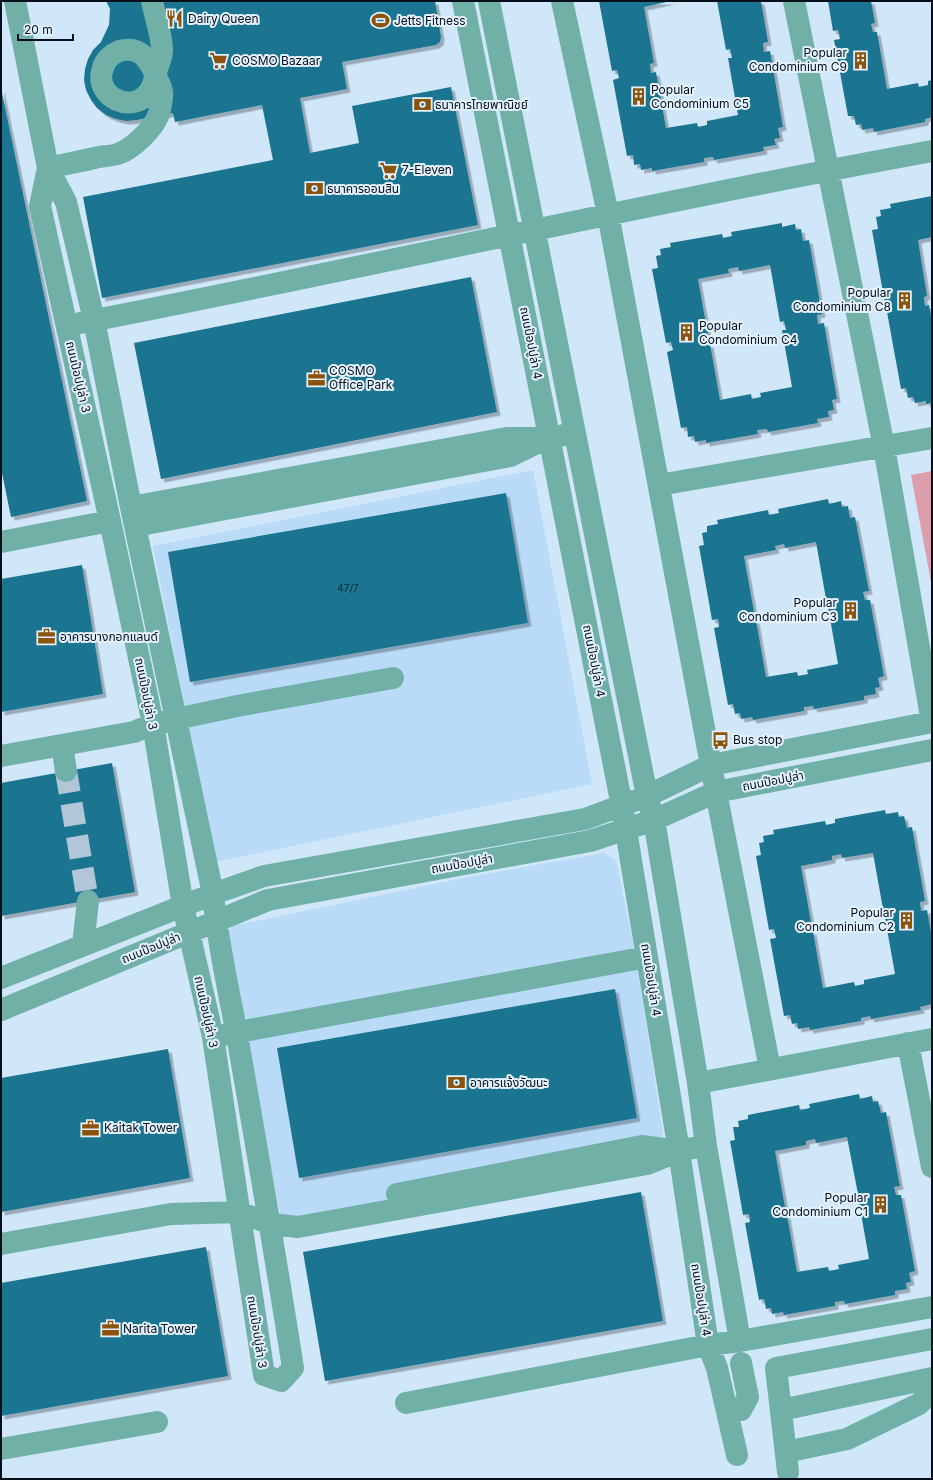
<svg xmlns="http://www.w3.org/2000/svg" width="933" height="1480" viewBox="0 0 933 1480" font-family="Inter,'Noto Sans Thai',sans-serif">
<defs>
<filter id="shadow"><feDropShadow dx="3.5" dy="3.5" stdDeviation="0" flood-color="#0004"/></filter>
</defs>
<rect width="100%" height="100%" fill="#d0e6f9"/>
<!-- built -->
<path fill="#b9dbf8" d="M533,470L592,784L215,862L153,546Z
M604,853L616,861L634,948L666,1152L282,1222L240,1020L226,939L232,926L468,877Z"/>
<!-- green -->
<path fill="#dc9eac" d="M932,471V587L911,475Z"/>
<!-- building -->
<path fill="#1a7590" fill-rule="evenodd" filter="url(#shadow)" d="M106,1H435L441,37L440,42L436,45L342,62L347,89L300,98L310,153L359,143L352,106L451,87L478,225L102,298L83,197L273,160L262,105L175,122L173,113L137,120L126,121L116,119L106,115L97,108L91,100L86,90L84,80L85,69L88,59L93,50L101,42L109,25L110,9Z
M599,1H671L644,7L654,63L650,64L651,73L656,72L666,128L697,123L698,127L707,125V121L738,115L728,58H732L730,49L726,50L717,1H761L768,42L763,43L764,52L770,51L783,127L778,128L780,138L774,139L776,145L763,147L764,151L714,160L713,157L704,158V162L652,171V168L641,170L640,164L634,165L633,155L627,156L613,80L619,78L617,70L612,71Z
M828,1H871L875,23L871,24L873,32H877L887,89L918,83L919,87L928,85V81L932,80V117L925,119V122L874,132L873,128L862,130L861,124L856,125L854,116H848L834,40L840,39L838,30L833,31Z
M1,88L87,501L11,517L1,468Z
M932,196V237L918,240L927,296L924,297L925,306L929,305L932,320V403L926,404V401L915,403L913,397L908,398L906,388L901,389L887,312H892L891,303L885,304L872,230L878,229L876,217L881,216L880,210L891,208L890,204Z
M782,223V227L795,224L796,230L801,229L803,241L809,240L822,314L817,315L818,324L824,323L837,399L832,400L834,410L828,411L829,417L817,419L818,423L768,432L767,429L757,430L758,434L706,443V440L695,442L694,436L688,437L687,427L681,428L667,352L673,350L671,342L666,343L652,269L658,268L656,256L661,255L660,249L671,247L670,243L722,234L723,238L732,236L731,232ZM770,265L780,322L784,321L786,330H782L792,387L760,393L761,397L752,399L751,394L720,400L710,344H705L704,336L708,335L698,279L729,273L728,269L738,267L739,271Z
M471,277L497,412L161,479L134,343Z
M506,493L528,623L190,682L168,552Z
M828,499L829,504L841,501L842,507L848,506L850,518L855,517L869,591L863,592L865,600H870L884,676L878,678L880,687L875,688L876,694L864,696V700L814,709L813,706L804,707V711L753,720L752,717L741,719L740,713L735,714L733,704L728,705L714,628L719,627L718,619L712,620L699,546L704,545L702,533L707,532V526L718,524L717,520L768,510L769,515L779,513L778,509ZM816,542L826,599L830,598L832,607H828L838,664L807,670L808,674L798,676L797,672L766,677L756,620L752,621L750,613L754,612L744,556L776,550L775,546L784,544L785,548Z
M82,565L103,694L1,712V579Z
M112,763L135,892L1,916V783Z
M885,810L886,814L898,812L899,817L904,816L907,828L912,827L925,901L920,902L921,911L927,910L932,938V1004L920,1007L921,1010L871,1019L870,1016L861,1018V1021L810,1030L809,1027L798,1029L797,1023L792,1024L790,1015L784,1016L770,939L776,938L774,929L769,930L756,856L761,855L759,843L764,842L763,836L774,834L773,830L825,821L826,825L835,823V819ZM873,853L883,909L887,908L889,917L885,918L895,974L864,980V984L855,986L854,982L823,988L813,931L809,932L807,923L811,922L801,866L832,860V856L841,854L842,858Z
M615,989L637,1118L299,1178L277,1048Z
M168,1049L190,1178L1,1212V1078Z
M859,1094L860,1099L872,1096L873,1102L878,1101L881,1113L886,1112L900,1186L894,1187L896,1195H901L915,1271L909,1273L911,1282L906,1283L907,1289L895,1291V1295L845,1304L844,1301L835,1302V1306L784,1315L783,1312L772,1314L771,1308L766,1309L764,1299L759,1300L745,1223L750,1222L749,1214L743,1215L730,1141L735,1140L733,1127H739L738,1121L748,1119V1115L799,1105L800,1110L810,1108L809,1104ZM847,1137L858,1194L861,1193L863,1202H859L869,1259L838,1265L839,1269L829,1271L828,1267L797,1272L787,1215L783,1216L781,1208L785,1207L775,1151L806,1145V1141L815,1139L816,1143Z
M641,1192L663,1321L325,1381L303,1252Z
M206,1247L228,1376L1,1416V1283Z"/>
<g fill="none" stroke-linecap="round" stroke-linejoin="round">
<!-- minor-tunnel -->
<path stroke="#b1c6d8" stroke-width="22" stroke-dasharray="22 11" stroke-linecap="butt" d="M66,771L88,901"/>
<!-- minor -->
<path stroke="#70b0a7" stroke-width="22" d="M15,1L48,168L66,202L94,320L131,507L213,894C218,949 232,1003 241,1058C259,1161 277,1265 293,1368L281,1381L264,1375L213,1037L183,906L153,724L110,521L40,206L48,168
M463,1L622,806L679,1151L708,1345L717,1368L737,1455
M489,1L647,796L654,820L698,1083L706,1146L740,1341
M562,1L608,214L716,792L770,1069
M794,1L884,447L932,722
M48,168C65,164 82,161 99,157C105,156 114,156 120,153C133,148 153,129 158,116C160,111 163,96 162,92C162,87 158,82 157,78C150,61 141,45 119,51C112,54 105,60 103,68C92,97 135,117 151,89C154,84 155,77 156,72C158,65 163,56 162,48C161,33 155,16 152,1
M80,323C364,268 647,203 932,151
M659,485L932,438
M131,507L507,438H550L564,435
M135,526L510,456L541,441
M1,542L110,521
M62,745L66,771
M1,756L134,732L153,724L237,706L393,678
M83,945L88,901
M1,978L213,894L264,876L585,819L647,796L711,765L932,722
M1,1010L268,900L590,841L654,820L716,792L932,750
M222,1035L647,957
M908,1043L932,1167
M698,1083L932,1039
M397,1194L642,1146L677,1151
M1,1244L171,1214L239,1212L271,1224L298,1227L647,1164L679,1151L693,1148
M406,1403L708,1345L740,1341L932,1307
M781,1410L932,1378
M727,1411L741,1410L748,1397L741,1363
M1,1449L157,1422
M786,1452L847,1439L919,1404L932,1391
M788,1472L776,1368L932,1339"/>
</g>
<!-- icons -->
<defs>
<symbol id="restaurant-bare" viewBox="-9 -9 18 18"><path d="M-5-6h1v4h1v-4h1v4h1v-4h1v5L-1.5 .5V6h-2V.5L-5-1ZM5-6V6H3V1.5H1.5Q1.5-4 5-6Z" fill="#8c530c" stroke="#e4f2ff" stroke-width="2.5" paint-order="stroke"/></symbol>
<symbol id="stadium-bare" viewBox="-9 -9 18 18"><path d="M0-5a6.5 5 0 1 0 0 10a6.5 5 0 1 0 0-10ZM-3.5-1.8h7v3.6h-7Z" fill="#8c530c" stroke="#e4f2ff" stroke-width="2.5" paint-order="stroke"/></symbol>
<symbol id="building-bare" viewBox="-9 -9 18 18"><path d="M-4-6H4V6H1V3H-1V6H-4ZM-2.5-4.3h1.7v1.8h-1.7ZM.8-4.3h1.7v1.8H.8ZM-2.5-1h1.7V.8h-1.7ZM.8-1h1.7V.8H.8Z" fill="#8c530c" stroke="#e4f2ff" stroke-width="2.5" paint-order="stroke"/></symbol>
<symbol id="supermarket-bare" viewBox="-9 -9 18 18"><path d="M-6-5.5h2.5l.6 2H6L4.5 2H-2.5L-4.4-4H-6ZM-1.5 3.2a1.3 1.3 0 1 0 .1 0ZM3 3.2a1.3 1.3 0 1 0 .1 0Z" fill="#8c530c" stroke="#e4f2ff" stroke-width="2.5" paint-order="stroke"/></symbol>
<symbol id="bank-bare" viewBox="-9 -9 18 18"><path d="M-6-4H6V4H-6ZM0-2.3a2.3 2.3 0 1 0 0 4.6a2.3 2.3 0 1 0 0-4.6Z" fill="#8c530c" stroke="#e4f2ff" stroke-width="2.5" paint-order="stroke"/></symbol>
<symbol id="office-bare" viewBox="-9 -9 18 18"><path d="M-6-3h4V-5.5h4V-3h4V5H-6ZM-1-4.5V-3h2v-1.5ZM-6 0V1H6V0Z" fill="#8c530c" stroke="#e4f2ff" stroke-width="2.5" paint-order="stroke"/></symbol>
<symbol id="bus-bare" viewBox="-9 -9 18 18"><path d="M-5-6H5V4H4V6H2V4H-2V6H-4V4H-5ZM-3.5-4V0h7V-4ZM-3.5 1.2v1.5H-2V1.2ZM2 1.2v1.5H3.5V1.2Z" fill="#8c530c" stroke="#e4f2ff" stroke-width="2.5" paint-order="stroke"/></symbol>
</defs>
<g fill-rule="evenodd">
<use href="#restaurant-bare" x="162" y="6" width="25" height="25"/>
<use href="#stadium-bare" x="368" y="8" width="25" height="25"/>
<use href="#building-bare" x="848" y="48" width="25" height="25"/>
<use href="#supermarket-bare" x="206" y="48" width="25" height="25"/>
<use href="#building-bare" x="626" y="84" width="25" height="25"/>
<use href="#bank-bare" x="410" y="92" width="25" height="25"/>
<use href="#supermarket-bare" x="376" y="158" width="25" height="25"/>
<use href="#bank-bare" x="302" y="176" width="25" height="25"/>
<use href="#building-bare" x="892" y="288" width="25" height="25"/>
<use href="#building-bare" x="674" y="320" width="25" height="25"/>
<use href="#office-bare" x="304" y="366" width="25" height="25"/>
<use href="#building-bare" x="838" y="598" width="25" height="25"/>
<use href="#office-bare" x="34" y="624" width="25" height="25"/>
<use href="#bus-bare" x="708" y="728" width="25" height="25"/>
<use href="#building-bare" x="894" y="908" width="25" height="25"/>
<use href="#bank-bare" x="444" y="1070" width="25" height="25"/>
<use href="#office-bare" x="78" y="1116" width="25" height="25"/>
<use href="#building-bare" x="868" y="1192" width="25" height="25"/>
<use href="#office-bare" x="98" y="1316" width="25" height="25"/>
</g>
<g text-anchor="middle" stroke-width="4" stroke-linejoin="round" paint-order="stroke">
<!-- number labels -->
<g font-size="10" fill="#0a2838">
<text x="348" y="592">47/7</text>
</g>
<!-- poi labels -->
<g font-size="12" fill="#040f1a" stroke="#e4f2ff" text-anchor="start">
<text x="188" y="23">Dairy Queen</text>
<text x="394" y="25">Jetts Fitness</text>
<text x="847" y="57" text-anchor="end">Popular<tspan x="847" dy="14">Condominium C9</tspan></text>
<text x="232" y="65">COSMO Bazaar</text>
<text x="651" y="94">Popular<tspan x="651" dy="14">Condominium C5</tspan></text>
<text x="435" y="109">ธนาคารไทยพาณิชย์</text>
<text x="402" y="174">7-Eleven</text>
<text x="327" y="193">ธนาคารออมสิน</text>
<text x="891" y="297" text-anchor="end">Popular<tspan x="891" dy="14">Condominium C8</tspan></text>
<text x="699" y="330">Popular<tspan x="699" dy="14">Condominium C4</tspan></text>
<text x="329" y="375">COSMO<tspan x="329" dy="14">Office Park</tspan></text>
<text x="837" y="607" text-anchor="end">Popular<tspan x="837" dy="14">Condominium C3</tspan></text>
<text x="60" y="641">อาคารบางกอกแลนด์</text>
<text x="733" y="744">Bus stop</text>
<text x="894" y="917" text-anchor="end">Popular<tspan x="894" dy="14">Condominium C2</tspan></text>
<text x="470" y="1087">อาคารแจ้งวัฒนะ</text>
<text x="104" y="1132">Kaitak Tower</text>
<text x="868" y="1202" text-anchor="end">Popular<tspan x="868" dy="14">Condominium C1</tspan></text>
<text x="123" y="1333">Narita Tower</text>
</g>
<!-- street labels -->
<g font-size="12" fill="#040f1a" stroke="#e4f2ff">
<text transform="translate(531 343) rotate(79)" y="4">ถนนป๊อปปูล่า 4</text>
<text transform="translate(78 377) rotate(77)" y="4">ถนนป๊อปปูล่า 3</text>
<text transform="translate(594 661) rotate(79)" y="4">ถนนป๊อปปูล่า 4</text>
<text transform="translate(146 694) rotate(79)" y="4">ถนนป๊อปปูล่า 3</text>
<text transform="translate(773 781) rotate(-11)" y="4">ถนนป๊อปปูล่า</text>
<text transform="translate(462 864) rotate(-10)" y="4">ถนนป๊อปปูล่า</text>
<text transform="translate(151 948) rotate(-22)" y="4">ถนนป๊อปปูล่า</text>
<text transform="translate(651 980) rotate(81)" y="4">ถนนป๊อปปูล่า 4</text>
<text transform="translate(206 1012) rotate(78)" y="4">ถนนป๊อปปูล่า 3</text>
<text transform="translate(701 1300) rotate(81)" y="4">ถนนป๊อปปูล่า 4</text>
<text transform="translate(257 1332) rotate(81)" y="4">ถนนป๊อปปูล่า 3</text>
</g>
</g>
<!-- border -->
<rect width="933" height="1480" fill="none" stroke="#040f1a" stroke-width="4"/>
<!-- scale -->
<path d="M18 34v6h55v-6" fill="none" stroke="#040f1a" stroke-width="2"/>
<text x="24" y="34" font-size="12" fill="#040f1a" stroke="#e4f2ff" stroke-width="3" paint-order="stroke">20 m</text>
</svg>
